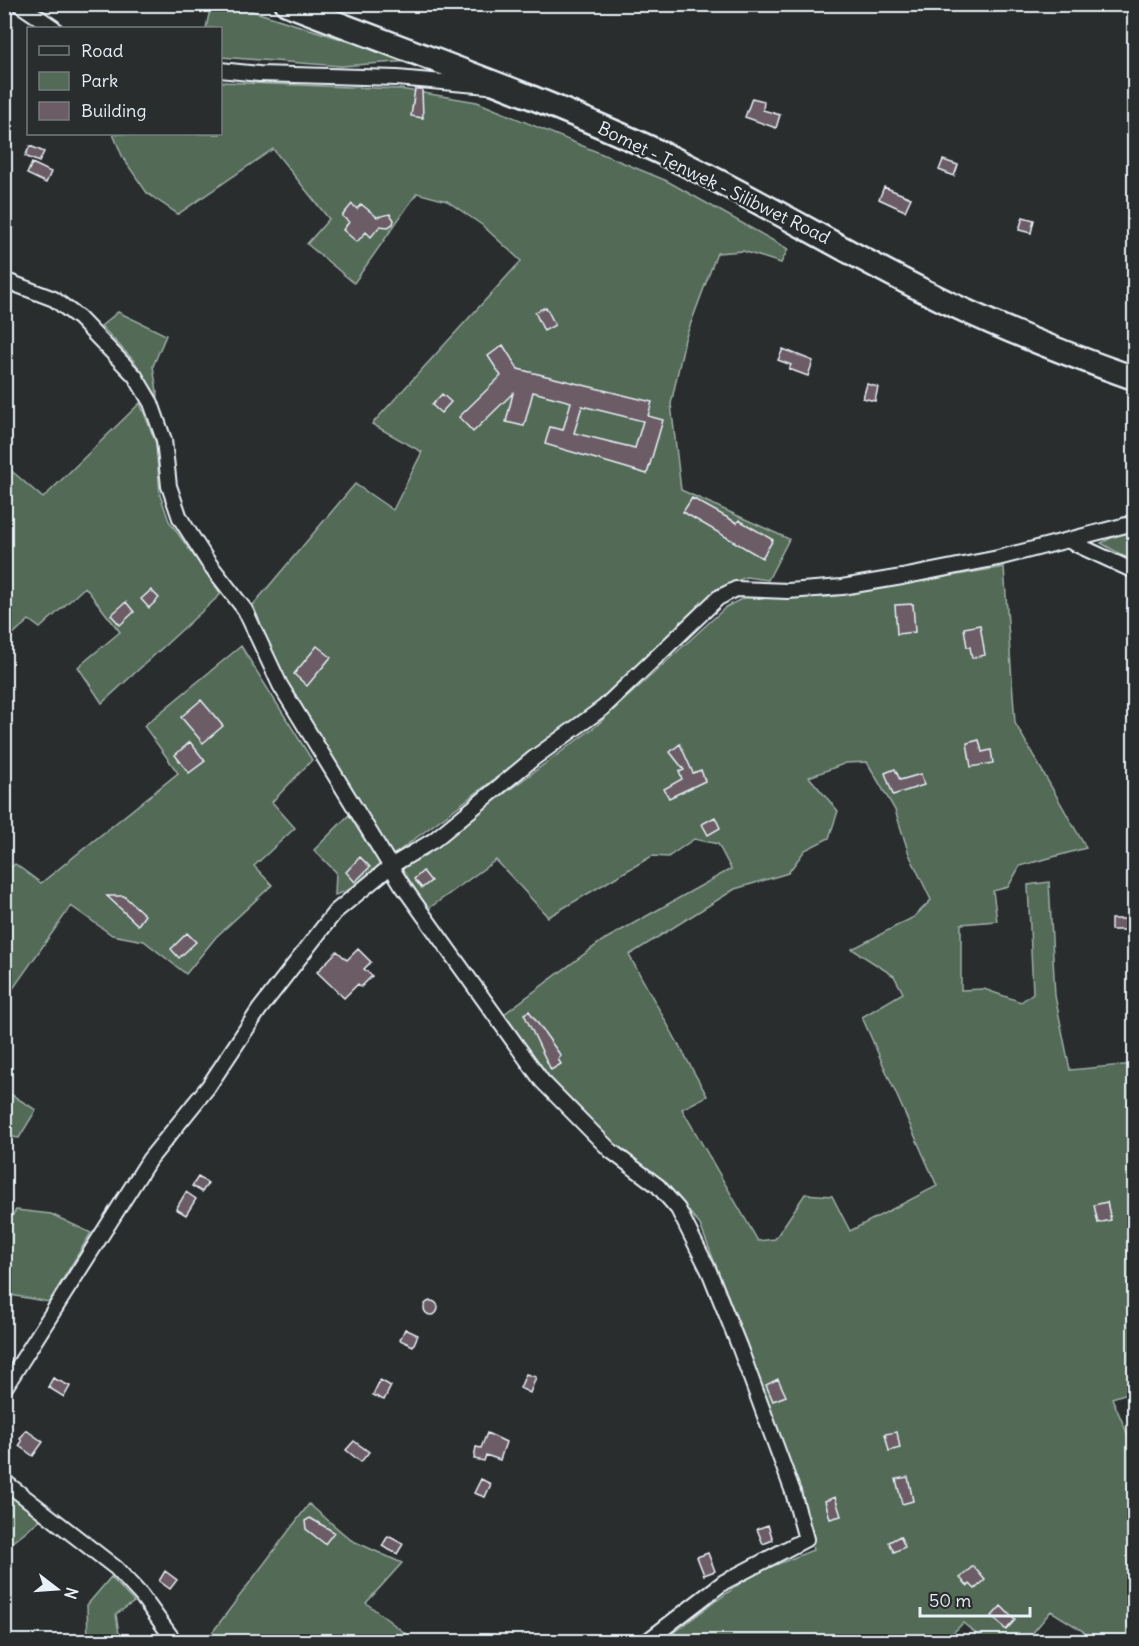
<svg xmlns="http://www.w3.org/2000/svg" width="1139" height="1646" viewBox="0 0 1139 1646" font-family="Delius,sans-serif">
<rect width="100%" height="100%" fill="#2a2d2e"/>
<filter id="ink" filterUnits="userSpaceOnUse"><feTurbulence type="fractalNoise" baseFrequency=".0167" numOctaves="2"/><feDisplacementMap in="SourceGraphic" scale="12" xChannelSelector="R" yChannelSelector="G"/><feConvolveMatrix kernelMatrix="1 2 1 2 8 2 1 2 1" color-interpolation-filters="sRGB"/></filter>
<g filter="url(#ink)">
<!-- green -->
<path fill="#536a57" stroke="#9eaea8" stroke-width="1.5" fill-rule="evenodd" d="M211,5H233L411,61L341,66L221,57L220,28H206Z
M221,82L400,89L477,102L667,181L788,249L781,263L743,251L717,253L685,339L671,404L681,490L789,539L768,580L746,577L717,589L600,700L392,856L290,695L253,605L355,484L393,510L422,452L372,424L521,261L482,225L447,201L417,193L354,283L307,244L329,219L273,149L178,214L147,193L123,158L113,134H220Z
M118,312L166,335L153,366L158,398L134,361L101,326Z
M140,403L156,443L160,495L169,521L221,594L102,703L78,667L120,632L85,587L40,628L29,620L5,641V469L7,467L43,498Z
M1134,530V562L1101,543L1119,534Z
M1004,567L1015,723L1086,848L1020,866L1008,887L993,891L997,921L961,924V990L984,989L1021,1002L1033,993L1028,885L1049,882L1055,996L1070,1070L1134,1064V1391L1112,1398L1134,1449V1641H1090L1083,1631L1051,1611L1026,1641H985L963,1623L945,1641H662L753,1574L813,1550L803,1497L780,1445L748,1347L700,1225L666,1183L616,1146L548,1075L504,1014L602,941L731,869L718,844L694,839L668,857L652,856L548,917L496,860L428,909L402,869L596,726L726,607L745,597H828ZM867,762L895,810L909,854L931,900L914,917L852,949L894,976L903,993L862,1017L937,1186L850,1231L832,1196L805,1194L775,1239L758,1241L682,1109L707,1096L629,955L735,889L788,873L805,850L829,838L838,811L809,777L846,763Z
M241,646L312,760L272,802L295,828L254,866L272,885L216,937L186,974L144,941L112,935L71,906L5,1000V873L15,864L41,883L178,773L144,726Z
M349,815L380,864L354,888L335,895L336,872L314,850Z
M4,1090L36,1110L19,1138L5,1136Z
M16,1210L51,1214L91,1233L49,1302L5,1294V1226Z
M4,1489L42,1518L5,1548H4Z
M309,1504L351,1540L402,1563L366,1603L415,1641L205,1642Z
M111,1577L134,1602L116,1614L120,1641H88L87,1605Z"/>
<!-- building -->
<path fill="#6c5c65" stroke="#e8f1f8" stroke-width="1.5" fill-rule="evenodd" d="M415,89H422L423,118L411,116Z
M752,98L764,101L763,110L780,115L776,128L745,117Z
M30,146L44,152L39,162L25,156Z
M943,160L958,165L954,176L939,170Z
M32,163L51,172L46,183L27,174Z
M884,187L911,198L905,211L879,199Z
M352,204L357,209L361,204L377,217L390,214L394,220L393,224L388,227L380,226L371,237L366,232L357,242L343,230L349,222L342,216Z
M1023,217L1034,220L1031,233L1019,230Z
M546,307L555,325L544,331L535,312Z
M503,345L518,369L652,402L648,416L663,420L647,474L545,444L550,427L563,430L571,402L533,392L524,426L506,422L513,393L473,432L459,417L501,376L488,356ZM582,406L643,421L635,448L574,433Z
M783,349L813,361L808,376L789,369L791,365L778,360Z
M867,384L878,387L875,401L863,398Z
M442,394L451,402L441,413L432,405Z
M692,498L737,523L739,520L773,540L762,558L683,512Z
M151,590L159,598L149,608L141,599Z
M126,602L134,612L120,625L111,615Z
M913,604L915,632L897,634L895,605Z
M980,625L985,655L972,658L970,647H967L964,628Z
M317,646L331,657L307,686L294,674Z
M201,700L223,726L203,743L181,717Z
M979,740L982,752L991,750L993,763L971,767L967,743Z
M190,742L205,761L189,773L175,755Z
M680,744L693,773L701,770L705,781L669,798L664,789L682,779L679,772L684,770L670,752Z
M895,769L900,780L921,774L924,785L893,795L885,773Z
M715,817L720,828L708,835L702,824Z
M360,857L370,867L355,882L346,872Z
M423,871L431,881L422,888L414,879Z
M107,896H124L145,915L138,925Z
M1111,919H1130V930H1111Z
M187,933L196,942L179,958L171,949Z
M358,949L371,962L364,969L372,976L361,987L358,984L344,998L317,972L337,951L347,960Z
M529,1011L561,1056L558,1059L561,1064L551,1070L524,1014Z
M198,1177L208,1183L202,1192L192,1186Z
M186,1192L196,1199L186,1215L176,1209Z
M1107,1202L1111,1220L1098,1223L1094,1205Z
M424 1308a7 7 0 1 1 14 0a7 7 0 1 1-14 0Z
M405,1329L418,1335L413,1346L400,1340Z
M526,1374L536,1377L530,1393L520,1388Z
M53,1378L70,1386L64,1397L48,1387Z
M778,1379L786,1396L773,1401L766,1385Z
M380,1380L391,1386L384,1400L373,1395Z
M26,1430L43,1442L33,1456L19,1446L22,1441L20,1439Z
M897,1432L900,1448L889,1451L885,1434Z
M487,1433L506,1442L500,1460L486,1455L484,1461L474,1459L476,1447L481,1448Z
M354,1441L369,1452L361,1462L346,1450Z
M908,1477L913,1501L902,1504L896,1479Z
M481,1479L491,1484L485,1497L474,1493Z
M835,1497L841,1516L830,1519L825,1501Z
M310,1518L334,1532L325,1544L306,1529L305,1521Z
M768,1525L773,1540L763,1544L757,1529Z
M388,1536L403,1544L397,1554L382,1546Z
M900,1536L905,1547L894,1552L889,1542Z
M708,1553L715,1571L704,1575L697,1557Z
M973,1566L985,1580L975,1589L970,1584L968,1586L960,1578Z
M165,1571L177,1580L170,1589L159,1581Z
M1001,1606L1015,1620L1006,1630L992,1616Z"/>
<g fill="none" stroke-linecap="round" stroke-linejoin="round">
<defs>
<path id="street" d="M19,4L54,28
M220,70L259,74L397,78L488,86
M4,280L54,299L79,318L135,376L151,403L164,440L169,486L180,518L208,562L245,610L280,685L402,885L542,1081L611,1151L658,1186L678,1209L709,1271L739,1346L793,1492L806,1539L724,1582L646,1642
M1069,541L1134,571
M4,1389L149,1160L208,1087L259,1010L335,912L391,866L434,840L534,758L603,708L718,598L736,589L788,591L842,587L902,577L998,558L1134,523
M4,1481L116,1568L141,1595L175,1642"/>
<path id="primary" d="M287,4C416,54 547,99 672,158C769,204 860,262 957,307C1015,334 1074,357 1134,378"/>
</defs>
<!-- street casing -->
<use href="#street" stroke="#e8f1f8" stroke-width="18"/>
<!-- primary casing -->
<use href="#primary" stroke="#e8f1f8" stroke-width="27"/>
<!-- street -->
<use href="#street" stroke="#2a2d2e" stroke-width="14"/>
<!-- primary -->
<use href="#primary" stroke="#2a2d2e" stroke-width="22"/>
</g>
</g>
<g text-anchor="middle" stroke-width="5" stroke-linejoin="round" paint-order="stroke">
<!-- street labels -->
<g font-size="18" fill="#e8f1f8" stroke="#2a2d2e">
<text transform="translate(714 183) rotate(26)" y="6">Bomet - Tenwek - Silibwet Road</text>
</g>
</g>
<!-- margin -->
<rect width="1139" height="1646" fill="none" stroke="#2a2d2e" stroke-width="24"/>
<rect x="12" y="12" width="1115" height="1622" fill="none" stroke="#e8f1f8" stroke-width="2" filter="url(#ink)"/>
<!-- legend -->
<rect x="27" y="27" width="195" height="108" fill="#2a2d2e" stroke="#767b7f" stroke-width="1.5"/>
<rect x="39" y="46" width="30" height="9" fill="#2a2d2e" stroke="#767b7f" stroke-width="1.5"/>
<text x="81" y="57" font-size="18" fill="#e8f1f8">Road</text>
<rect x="39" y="72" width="30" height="18" fill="#536a57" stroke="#767b7f" stroke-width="1.5"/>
<text x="81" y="87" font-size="18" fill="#e8f1f8">Park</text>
<rect x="39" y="102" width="30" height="18" fill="#6c5c65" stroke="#767b7f" stroke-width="1.5"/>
<text x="81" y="117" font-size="18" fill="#e8f1f8">Building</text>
<!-- north arrow -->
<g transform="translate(57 1589) rotate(107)" stroke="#2a2d2e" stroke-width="4.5" paint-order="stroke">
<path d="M0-4.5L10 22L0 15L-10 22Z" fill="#e8f1f8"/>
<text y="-9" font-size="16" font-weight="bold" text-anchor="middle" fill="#e8f1f8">N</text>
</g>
<!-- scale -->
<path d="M920 1607v9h110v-9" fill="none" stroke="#e8f1f8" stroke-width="3"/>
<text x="929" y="1607" font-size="18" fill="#e8f1f8" stroke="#2a2d2e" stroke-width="4.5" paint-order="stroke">50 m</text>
</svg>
